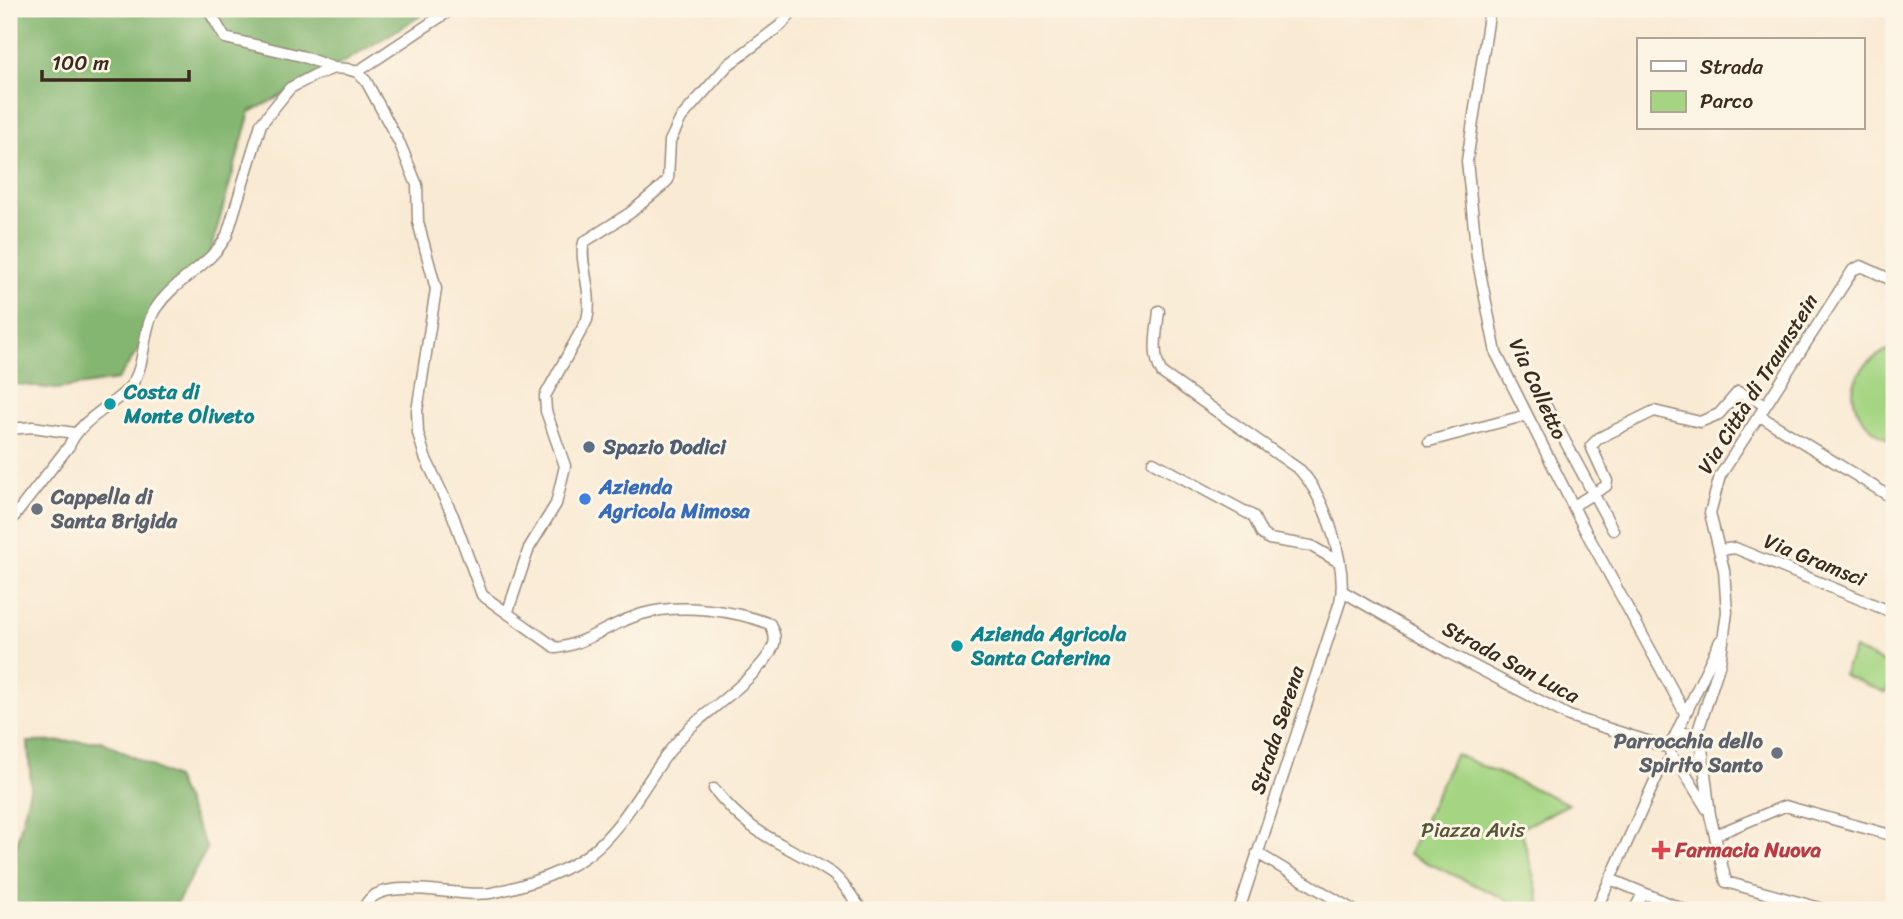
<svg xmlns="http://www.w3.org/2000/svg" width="1903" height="919" viewBox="0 0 1903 919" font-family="Sriracha,sans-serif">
<rect width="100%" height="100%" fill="#fcf5e5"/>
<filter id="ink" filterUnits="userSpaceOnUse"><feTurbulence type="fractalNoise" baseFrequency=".0143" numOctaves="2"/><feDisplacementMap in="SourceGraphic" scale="14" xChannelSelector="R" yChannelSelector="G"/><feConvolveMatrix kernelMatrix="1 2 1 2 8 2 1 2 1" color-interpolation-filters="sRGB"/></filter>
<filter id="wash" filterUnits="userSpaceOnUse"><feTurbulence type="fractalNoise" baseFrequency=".00686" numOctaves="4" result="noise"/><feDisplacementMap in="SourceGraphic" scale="28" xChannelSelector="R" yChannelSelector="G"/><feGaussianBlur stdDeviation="1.57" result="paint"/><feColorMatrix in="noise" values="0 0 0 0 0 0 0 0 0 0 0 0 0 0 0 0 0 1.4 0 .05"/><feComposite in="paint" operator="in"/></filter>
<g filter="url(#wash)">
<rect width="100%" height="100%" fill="#f9ead4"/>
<!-- green -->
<path fill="#a5d583" stroke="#708050" stroke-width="2" d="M1889,349H1894V444C1886,438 1873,432 1867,424C1839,392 1857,365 1889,349Z
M1854,649L1894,667L1886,693L1843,675Z
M1455,754L1569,804L1521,828L1542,910H1528L1409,854Z"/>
<!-- forest -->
<path fill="#84b671" stroke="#607048" stroke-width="2" d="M9,9H432L334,68L250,112L209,257L157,312L139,349L117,380L56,389L9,383Z
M101,741L175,778L207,849L173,910H9V876L31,785L28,742Z"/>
</g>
<g filter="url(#ink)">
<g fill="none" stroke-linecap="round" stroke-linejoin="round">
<defs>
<path id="minor" d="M208,9L225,38L301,56L334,68
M1490,9L1467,161L1477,257L1496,353L1584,528L1685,713
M357,72L452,9
M1159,311C1157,331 1151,355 1162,373L1300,470C1325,497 1348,566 1340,602L1239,910
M1546,406L1613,530
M1760,416L1894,499
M9,429L33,427L74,433
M1429,441L1527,415
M1153,462L1253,516L1262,534L1269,539L1311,546L1339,562
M1573,506L1606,486L1607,481L1591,446L1599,438L1654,411L1700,422L1719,414L1738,392L1766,405
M9,523L69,446C80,420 108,409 127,390C148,369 140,332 156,308C175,279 211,266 227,235L261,124L290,88L313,76L334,68L347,69L357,72L366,81L400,144L417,185L418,222L436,289L417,411L418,433L425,457L453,516L482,595L556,648C586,644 613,622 642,614C680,603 734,610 770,624C773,631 776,636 774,644C766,670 713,707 692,726C652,763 632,821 589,854C564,873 526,885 496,892C461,901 373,870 364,910
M1720,550L1735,548L1894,613
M1342,591L1451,654L1569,716L1669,748
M508,611L529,548L556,504L565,466L546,411L545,396L587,320C594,293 578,260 584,242L630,213L661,187L668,180L670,141L681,118L728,65L781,25L794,9
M1670 749a16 16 0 1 1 32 0a16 16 0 1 1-32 0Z
M1675,736L1720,641
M1696,737L1720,663L1727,612L1724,570L1710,513L1720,476L1853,270L1861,266L1894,281
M1702,748L1710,815L1726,882L1827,910
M1679,764L1707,809
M714,789C754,839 782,841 831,873C843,881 853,899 862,910
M1715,835L1785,806L1894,836
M1257,853L1353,910
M1610,879L1685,910
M1596,910L1659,772L1672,757
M1634,910L1643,894"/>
</defs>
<!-- minor casing -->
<use href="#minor" stroke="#9a8a79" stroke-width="13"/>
<!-- minor -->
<use href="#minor" stroke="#fff" stroke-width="10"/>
</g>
</g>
<!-- markers -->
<g fill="#0f9aa8" stroke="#fcf5e5" stroke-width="2.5">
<circle cx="110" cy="404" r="7"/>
<circle cx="957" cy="646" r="7"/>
</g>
<circle fill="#5c6f8a" stroke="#fcf5e5" stroke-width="2.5" cx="589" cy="447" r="7"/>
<circle fill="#3f7fe0" stroke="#fcf5e5" stroke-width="2.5" cx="585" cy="499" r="7"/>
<g fill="#6b7280" stroke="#fcf5e5" stroke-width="2.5">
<circle cx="37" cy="509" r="7"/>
<circle cx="1777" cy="753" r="7"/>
</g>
<path fill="#e0444e" stroke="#fcf5e5" stroke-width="2.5" d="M1657.5 839.5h7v7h7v7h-7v7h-7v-7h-7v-7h7z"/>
<g text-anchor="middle" stroke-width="6" stroke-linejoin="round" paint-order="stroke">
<!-- street labels -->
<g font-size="21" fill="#3b2a1e" stroke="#fcf5e5">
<text transform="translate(1758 384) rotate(-58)" y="7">Via Città di Traunstein</text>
<text transform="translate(1538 389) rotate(65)" y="7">Via Colletto</text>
<text transform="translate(1815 560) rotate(22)" y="7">Via Gramsci</text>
<text transform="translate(1511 662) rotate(28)" y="7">Strada San Luca</text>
<text transform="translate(1277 730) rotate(-72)" y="7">Strada Serena</text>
</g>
<!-- culture labels -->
<g font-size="21" font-weight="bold" fill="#0d838f" stroke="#fcf5e5" text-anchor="start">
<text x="124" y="399">Costa di<tspan x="124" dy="24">Monte Oliveto</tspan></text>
<text x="971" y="641">Azienda Agricola<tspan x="971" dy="24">Santa Caterina</tspan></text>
</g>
<!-- service labels -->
<g font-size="21" font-weight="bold" fill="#4e5e75" stroke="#fcf5e5" text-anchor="start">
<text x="603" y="454">Spazio Dodici</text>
</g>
<!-- shop labels -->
<g font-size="21" font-weight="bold" fill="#366cbe" stroke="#fcf5e5" text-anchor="start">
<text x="599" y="494">Azienda<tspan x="599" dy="24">Agricola Mimosa</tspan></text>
</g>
<!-- worship labels -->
<g font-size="21" font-weight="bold" fill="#5b616d" stroke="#fcf5e5" text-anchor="start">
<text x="51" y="504">Cappella di<tspan x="51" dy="24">Santa Brigida</tspan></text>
<text x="1763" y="748" text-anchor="end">Parrocchia dello<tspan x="1763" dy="24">Spirito Santo</tspan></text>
</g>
<!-- park labels -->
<g font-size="21" fill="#565537" stroke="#fcf5e5">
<text x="1473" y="837">Piazza Avis</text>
</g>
<!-- health labels -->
<g font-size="21" font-weight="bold" fill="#be3a42" stroke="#fcf5e5" text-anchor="start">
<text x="1675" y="857">Farmacia Nuova</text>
</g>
</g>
<!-- margin -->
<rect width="1903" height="919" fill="none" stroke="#fcf5e5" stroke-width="35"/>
<!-- legend -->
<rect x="1637" y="38" width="228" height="91" fill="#fcf5e5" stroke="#afa495" stroke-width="2"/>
<rect x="1651" y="61" width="35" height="10" fill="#ffffff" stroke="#afa495" stroke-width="2"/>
<text x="1700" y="74" font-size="21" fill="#3b2a1e">Strada</text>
<rect x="1651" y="91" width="35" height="21" fill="#a5d583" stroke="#afa495" stroke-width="2"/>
<text x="1700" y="108" font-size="21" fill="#3b2a1e">Parco</text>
<!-- scale -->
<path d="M42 70v10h147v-10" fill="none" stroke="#3b2a1e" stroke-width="3.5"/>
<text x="52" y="70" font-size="21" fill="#3b2a1e" stroke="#fcf5e5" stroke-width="5" paint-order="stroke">100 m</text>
</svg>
